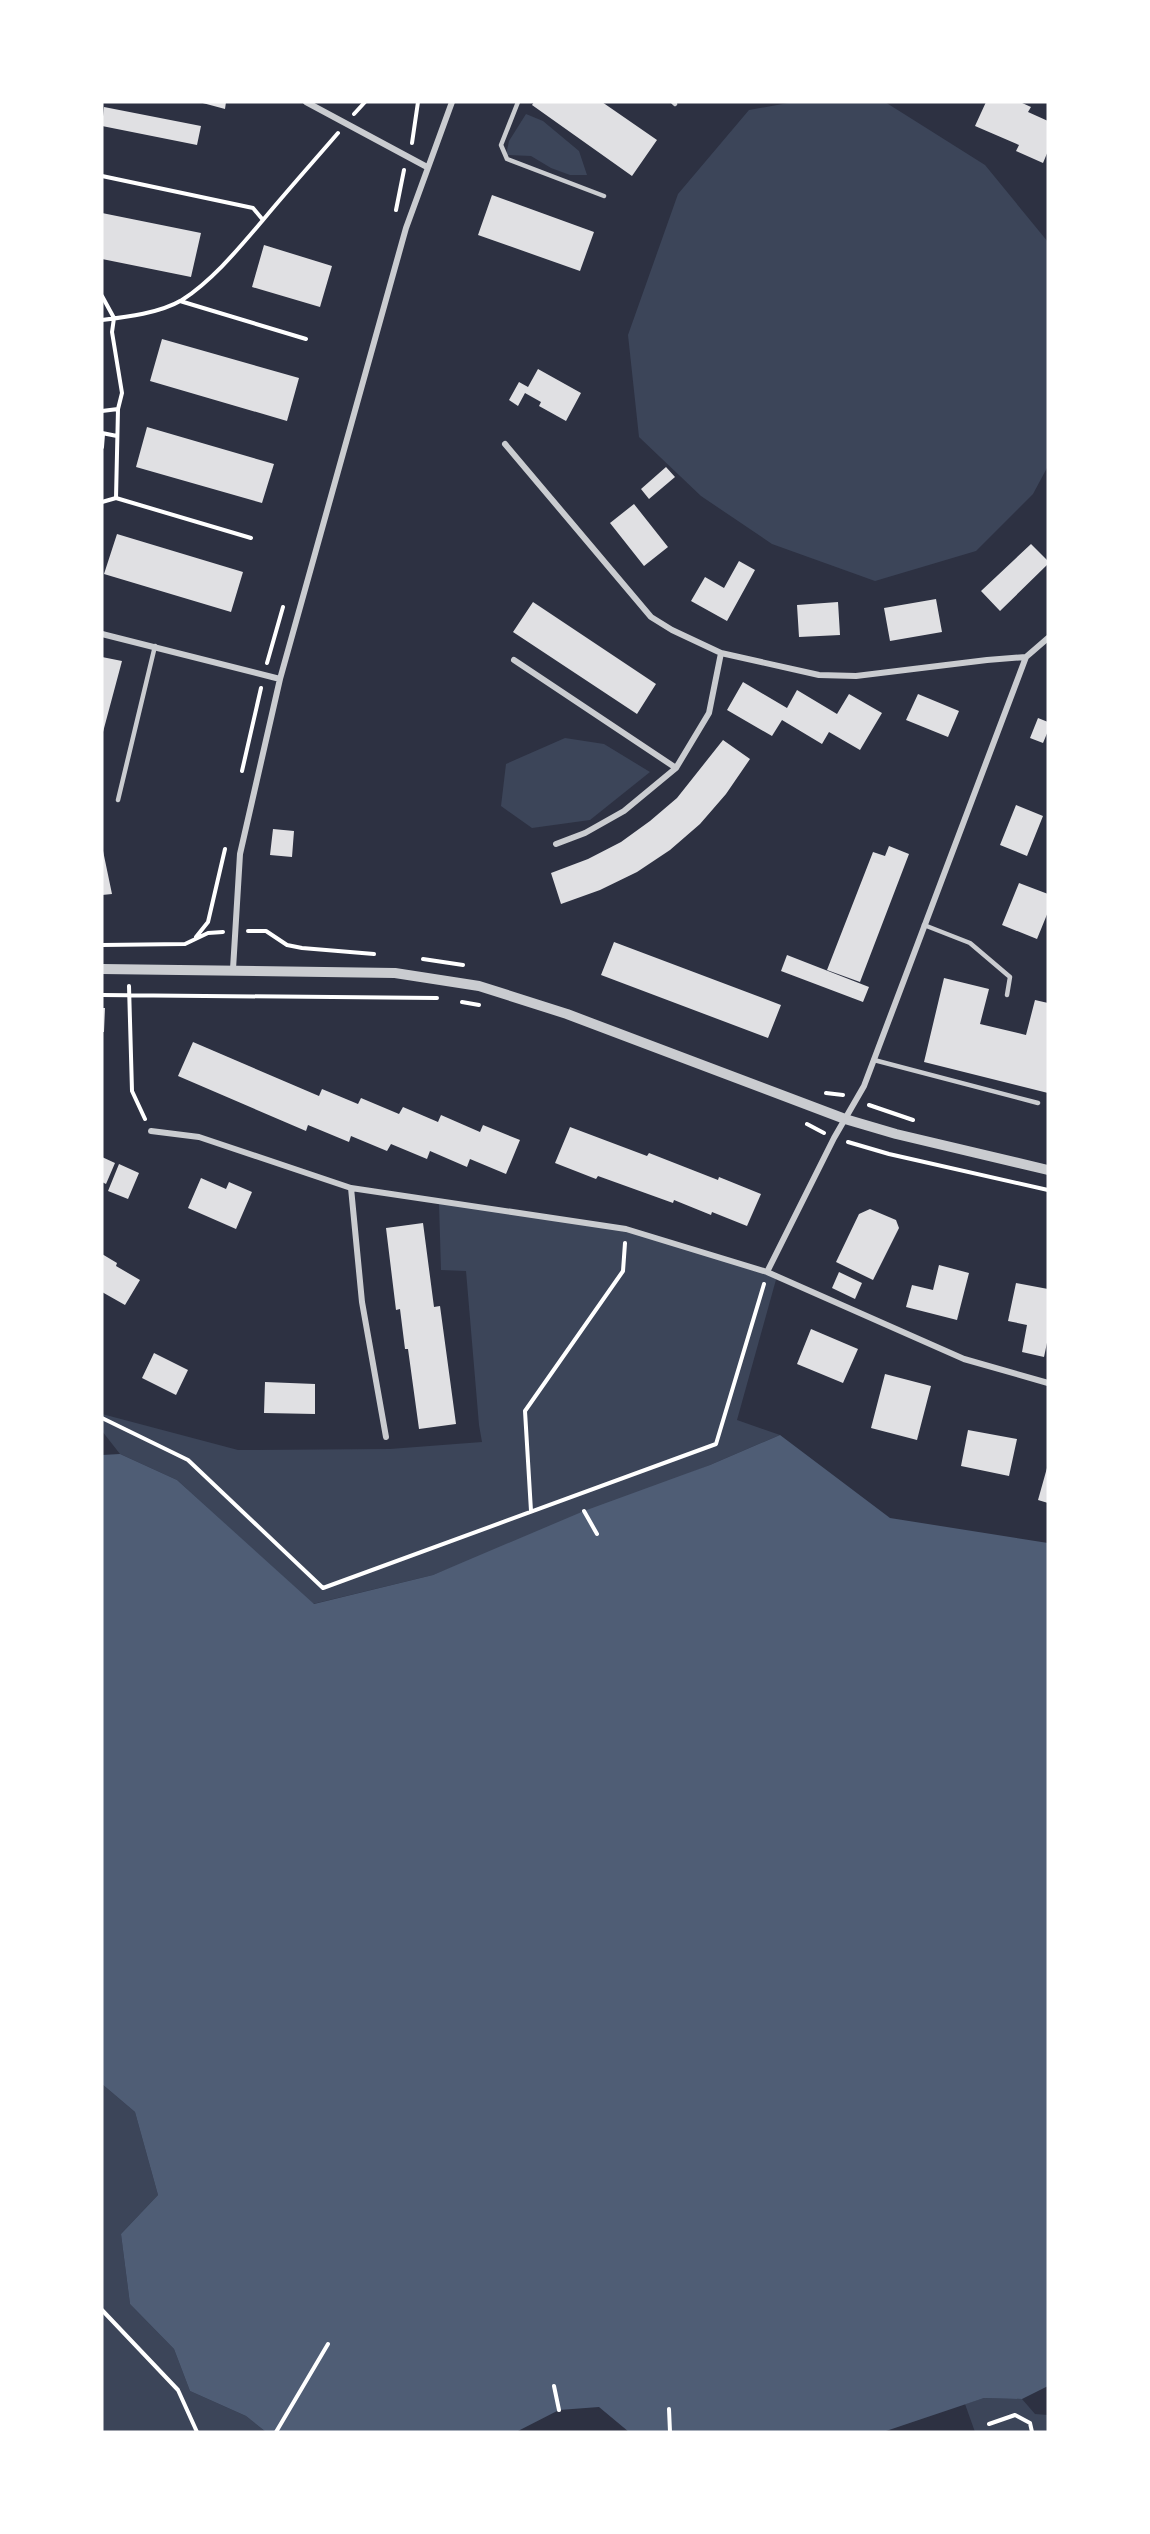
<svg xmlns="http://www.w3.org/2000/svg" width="1150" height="2534" viewBox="0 0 1150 2534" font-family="'Noto Sans',sans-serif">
<rect width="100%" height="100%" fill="#2d3142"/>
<!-- green -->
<path fill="#3c4559" d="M794,102H885L985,165L1048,242V466L1033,494L976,551L875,581L772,544L701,496L639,437L628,335L678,194L749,110Z
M526,114L543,121L579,151L587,175H570L551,168L531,156L506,155L509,141Z
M565,738L604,744L650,772L590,820L532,828L501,806L506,764Z
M439,1203L626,1229L777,1276L737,1420L780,1435L710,1465L433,1575L313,1604L177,1480L120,1454L102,1431V1414L238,1450L390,1449L482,1442L479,1425L466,1271L441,1270Z
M102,2084L135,2112L158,2195L121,2234L130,2304L174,2349L190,2391L246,2416L266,2432H102Z
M984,2398L1022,2399L1035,2414L1048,2415V2432H975L965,2404Z"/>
<!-- water -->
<path fill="#4f5d75" d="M780,1435L890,1518L1048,1543V2386L1022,2399L984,2398L883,2432H629L599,2407L559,2410L516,2432H266L246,2416L190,2391L174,2349L130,2304L121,2234L158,2195L135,2112L102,2084V1455L120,1454L177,1480L314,1604L433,1575L584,1511L710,1465Z"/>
<!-- building -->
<path fill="#e0e0e3" d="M199,102H226L225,109Z
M534,102H602L657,140L632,176L532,105Z
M986,102H1020L1031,107L1028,112L1048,121V151L1043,163L1016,151L1019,145L975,126Z
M104,107L201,126L197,145L102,126Z
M492,195L594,232L580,271L478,235Z
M102,213L201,233L191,277L102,259Z
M264,245L332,266L320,307L252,287Z
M162,339L299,378L287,421L150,381Z
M538,369L581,393L566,421L539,406L541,402L525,393L518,406L509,400L519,382L528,387Z
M147,427L274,464L262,503L136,467Z
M666,467L675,477L649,499L641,489Z
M634,504L668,547L644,566L610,523Z
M117,534L243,572L231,612L104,574Z
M1031,544L1048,561V564L1000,611L981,591Z
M739,561L755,570L727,621L691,601L705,577L724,588Z
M936,599L942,632L890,641L884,608Z
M533,602L656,684L637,714L513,632Z
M838,602L840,635L799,637L797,605Z
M102,657L122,661L103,732H102Z
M743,682L787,708L797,690L837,714L849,694L882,713L860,750L829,732L822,744L782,720L772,736L727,710Z
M918,694L959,711L948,737L906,720Z
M1038,718L1048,722V731L1043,743L1030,738Z
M723,740L750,759L726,794L700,824L670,850L637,872L600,890L561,904L551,873L588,859L621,842L650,821L677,798Z
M1016,805L1043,816L1027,856L1000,845Z
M273,829L294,831L292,857L270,855Z
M102,846L112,894L102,895Z
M889,846L909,854L860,982L827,970L873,852L885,856Z
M1019,883L1048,894V912L1037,939L1002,925Z
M614,942L781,1005L768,1038L601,975Z
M787,955L869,987L863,1002L781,971Z
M944,978L989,989L980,1024L1026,1035L1035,1000L1048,1003V1093L924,1062Z
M102,1008H105L104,1032H102Z
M193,1042L319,1096L322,1089L358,1104L361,1098L399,1114L403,1107L438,1122L441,1115L480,1132L483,1125L520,1140L506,1174L470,1159L467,1167L430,1151L427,1159L391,1144L387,1151L351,1136L349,1142L308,1125L306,1131L178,1076Z
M570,1127L647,1156L649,1153L718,1180L719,1177L761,1194L747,1226L712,1212L711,1215L674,1200L673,1203L598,1176L596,1179L555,1163Z
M102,1157L115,1163L106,1184L102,1182Z
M119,1164L139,1173L128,1199L108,1191Z
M201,1178L226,1189L229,1182L252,1192L236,1229L188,1208Z
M870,1209L896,1220L899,1228L873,1280L836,1262L859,1214Z
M423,1223L434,1307L440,1306L456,1424L419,1429L408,1349H405L400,1309L396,1310L386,1228Z
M102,1254L117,1263L116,1266L140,1280L125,1305L102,1292Z
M939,1265L969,1273L957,1320L906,1307L912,1285L933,1290Z
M839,1272L862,1283L855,1299L832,1288Z
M1016,1283L1048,1289V1338L1044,1357L1022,1352L1027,1325L1008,1321Z
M811,1329L858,1349L843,1383L797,1364Z
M154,1353L188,1370L176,1395L142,1378Z
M885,1374L931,1386L917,1440L871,1428Z
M265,1382L315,1384V1414L264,1413Z
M968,1430L1017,1439L1009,1476L961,1466Z
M1047,1468L1048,1469V1503L1038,1500Z"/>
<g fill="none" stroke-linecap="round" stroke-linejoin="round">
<!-- path -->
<path stroke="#fff" stroke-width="4" d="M354,114L365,102
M412,143L418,102
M102,176L253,208L263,220
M396,210L404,170
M102,296L114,318L112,332L122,393L118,409L116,498L251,538
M180,301L306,339
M102,320C127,317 160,313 182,300C213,280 239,248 263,220C287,191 313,162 338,133
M102,411L118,409
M102,433L117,436
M102,447L103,434
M102,502L116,498
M267,663L283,607
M242,771L261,688
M248,931H266L287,945L302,948L374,954
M196,937L208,922L225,849
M102,945L185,944L208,933L223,932
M423,959L463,965
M129,986L132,1091L145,1119
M102,995L437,998
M462,1002L479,1005
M826,1093L843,1095
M869,1105L913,1120
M807,1124L824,1133
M848,1142L889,1154L1048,1190
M102,1418L188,1460L323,1588L716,1444L764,1284
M531,1511L525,1411L623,1271L625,1243
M584,1511L597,1534
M102,2310L178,2390L197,2432
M554,2386L559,2410
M669,2409L670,2432
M989,2424L1015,2415L1030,2423L1032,2432
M276,2432L328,2344"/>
<!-- service -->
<path stroke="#caccd0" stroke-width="4.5" d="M518,102L501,145L507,159L604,196
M673,102L675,104
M118,800L155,646
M924,925L970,943L1010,977L1007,995
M874,1060L1038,1103"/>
<!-- minor -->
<path stroke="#caccd0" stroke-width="6" d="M306,102L427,167
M505,444L651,617L672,630L721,653L819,675L856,676L987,660L1026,657
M102,634L280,679
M514,660L676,768
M556,844L585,833L624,811L676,768L709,713L721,653
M233,969L240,854L280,679L406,228L452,102
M151,1131L199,1137L351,1188L626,1229L767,1272L964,1359L1048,1383
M351,1188L362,1302L386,1437
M767,1272L834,1138L864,1086L1026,657L1048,638"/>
<!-- tertiary -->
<path stroke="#caccd0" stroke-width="10" d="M102,969L395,973L479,986L567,1014L845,1119L896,1134L1048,1170"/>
</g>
<!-- border -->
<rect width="1150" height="2534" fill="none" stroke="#ffffff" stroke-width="207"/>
</svg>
